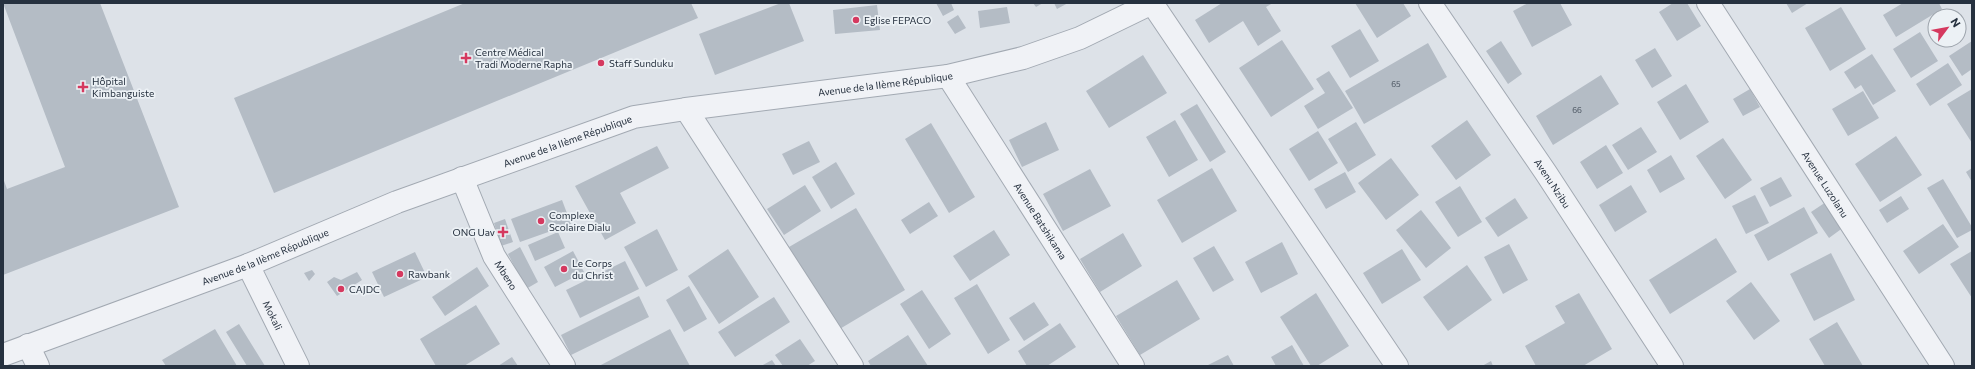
<svg xmlns="http://www.w3.org/2000/svg" width="1975" height="369" viewBox="0 0 1975 369" font-family="Commissioner,sans-serif">
<rect width="100%" height="100%" fill="#dde2e8"/>
<!-- building -->
<path fill="#b4bcc5" d="M3,3H100L179,207L3,275V178L7,189L65,167Z
M465,3H691L698,18L274,193L234,98Z
M781,3H789L804,41L715,75L699,34Z
M936,3H951L954,10L943,16Z
M1033,3H1043L1036,7Z
M1054,3H1068L1057,9Z
M1222,3H1273L1266,7L1281,31L1258,46L1243,21L1209,43L1195,20Z
M1355,3H1403L1411,16L1377,38Z
M1528,3H1560L1572,25L1532,47L1513,11Z
M1673,3H1687L1701,26L1677,41L1659,12Z
M1786,3H1808L1792,13Z
M1903,3H1939L1942,9L1896,37L1883,15Z
M877,5L880,30L835,34L833,10Z
M1007,7L1010,23L980,28L978,11Z
M1841,7L1866,49L1830,71L1805,28Z
M958,15L966,28L955,34L947,22Z
M1360,29L1379,61L1350,78L1331,46Z
M1920,32L1938,61L1911,78L1893,49Z
M1282,40L1314,89L1271,117L1239,68Z
M1501,41L1522,74L1508,84L1486,51Z
M1972,41V69L1962,76L1949,56Z
M1428,43L1447,77L1364,124L1345,91Z
M1655,48L1672,76L1652,88L1635,60Z
M1872,54L1896,91L1873,105L1861,85L1855,89L1844,72Z
M1143,55L1167,93L1109,128L1086,91Z
M1948,63L1962,85L1930,106L1916,84Z
M1329,71L1353,108L1318,129L1304,106L1325,93L1316,79Z
M1601,75L1619,104L1553,145L1536,116Z
M1686,84L1709,122L1680,140L1657,102Z
M1750,89L1760,107L1743,116L1733,99Z
M1972,89V143L1947,104Z
M1863,91L1879,118L1848,136L1832,109Z
M1197,104L1226,152L1210,162L1180,114Z
M1175,120L1198,160L1169,177L1146,137Z
M1467,120L1491,155L1456,180L1431,146Z
M1046,122L1059,150L1022,167L1009,140Z
M1356,122L1376,155L1348,172L1328,139Z
M931,123L975,197L949,213L905,139Z
M1641,127L1657,152L1628,170L1612,145Z
M1318,131L1338,163L1309,181L1289,149Z
M1896,136L1922,175L1880,202L1855,164Z
M1723,138L1752,180L1725,199L1696,156Z
M809,141L820,162L793,175L782,154Z
M1606,145L1623,173L1597,189L1580,162Z
M657,146L669,168L620,193L636,223L605,240L575,186Z
M1671,155L1685,179L1660,193L1647,170Z
M1391,158L1419,195L1386,220L1358,183Z
M836,162L855,194L831,209L812,177Z
M1212,168L1237,211L1182,243L1157,200Z
M1972,168V182L1966,172Z
M1090,169L1111,206L1063,231L1043,194Z
M1345,172L1356,192L1326,209L1314,189Z
M1781,177L1792,196L1770,207L1760,188Z
M1943,179L1972,227V230L1957,238L1927,188Z
M805,185L821,211L784,235L767,209Z
M1631,185L1647,212L1615,232L1599,205Z
M1460,186L1482,222L1458,237L1435,202Z
M1755,195L1769,223L1746,234L1732,206Z
M1901,196L1909,209L1887,223L1879,210Z
M1515,198L1528,218L1498,237L1485,218Z
M562,200L571,224L520,242L511,219Z
M929,202L938,216L910,234L901,220Z
M1826,202L1844,227L1829,238L1811,212Z
M1804,207L1818,233L1768,261L1754,235Z
M856,208L905,290L838,330L789,247Z
M1421,210L1451,248L1426,268L1396,230Z
M505,219L513,242L501,246L494,223Z
M1943,224L1959,247L1919,274L1903,251Z
M657,229L678,270L646,287L624,247Z
M994,230L1010,255L970,281L953,256Z
M558,232L565,248L535,261L528,245Z
M1123,233L1142,266L1100,292L1080,259Z
M1716,238L1737,272L1670,314L1649,280Z
M1282,242L1298,274L1261,293L1245,262Z
M1509,244L1528,280L1503,294L1484,257Z
M1214,246L1234,280L1213,292L1193,258Z
M520,247L538,282L526,289L508,254Z
M728,249L759,297L719,324L688,276Z
M1402,249L1421,280L1382,304L1363,273Z
M573,251L584,272L555,287L544,267Z
M1972,251V298L1950,264Z
M415,252L427,277L384,297L372,272Z
M1831,253L1855,300L1814,321L1790,274Z
M625,261L639,289L580,318L566,290Z
M1467,265L1492,300L1448,331L1423,297Z
M477,267L489,286L445,316L432,297Z
M312,270L315,274L309,281L304,273Z
M357,272L362,280L337,296L327,282L334,277L341,280Z
M1177,280L1200,319L1140,355L1116,316Z
M1751,282L1780,321L1754,340L1726,301Z
M977,284L1010,340L988,354L954,298Z
M689,286L707,319L684,332L666,300Z
M922,290L951,334L929,349L900,304Z
M1316,293L1349,346L1317,366H1311L1280,317Z
M1579,293L1612,349L1583,366H1536L1525,346L1565,323L1555,306Z
M639,296L649,317L571,355L561,335Z
M774,297L790,322L735,357L718,332Z
M1034,302L1049,325L1024,341L1009,318Z
M476,305L500,344L464,366H436L420,339Z
M1837,322L1863,366H1825L1809,339Z
M1060,323L1076,347L1047,366H1027L1018,351Z
M239,324L265,366H247L226,332Z
M215,329L237,366H166L162,360Z
M670,329L690,366H599Z
M908,335L928,366H871L868,361Z
M800,339L815,361L807,366H783L775,355Z
M1292,345L1304,366H1276L1271,357Z
M1228,355L1234,366H1206Z
M512,357L518,366H498Z
M772,360L776,366H761Z
M1491,361L1493,366H1482Z"/>
<g fill="none" stroke-linecap="round" stroke-linejoin="round">
<defs>
<g id="minor">
<path d="M1152,3L1397,366"/>
<path id="s1" d="M1430,3L1546,173L1672,366"/>
<path id="s2" d="M1708,3L1943,366"/>
<path id="s3" d="M948,76L1133,366"/>
<path d="M686,109L852,366"/>
<path id="s4" d="M462,178L494,256L564,366"/>
<path id="s5" d="M248,265L298,366"/>
<path d="M28,345L38,366"/>
</g>
<g id="tertiary">
<path id="s6" d="M3,355L248,265L397,202L634,117L686,109L948,76L1023,58L1080,38L1152,3"/>
</g>
</defs>
<!-- minor casing -->
<use href="#minor" stroke="#a2a9b2" stroke-width="24"/>
<!-- tertiary casing -->
<use href="#tertiary" stroke="#a2a9b2" stroke-width="24"/>
<!-- minor -->
<use href="#minor" stroke="#f0f2f6" stroke-width="22"/>
<!-- tertiary -->
<use href="#tertiary" stroke="#f0f2f6" stroke-width="22"/>
</g>
<!-- markers -->
<g fill="#d5395f" stroke="#ecf1f5" stroke-width="1.5">
<circle cx="856" cy="20" r="4"/>
<path d="M464 52h4v4h4v4h-4v4h-4v-4h-4v-4h4z"/>
<circle cx="601" cy="63" r="4"/>
<path d="M81 81h4v4h4v4h-4v4h-4v-4h-4v-4h4z"/>
<circle cx="541" cy="221" r="4"/>
<path d="M501 226h4v4h4v4h-4v4h-4v-4h-4v-4h4z"/>
<circle cx="564" cy="269" r="4"/>
<circle cx="400" cy="274" r="4"/>
<circle cx="341" cy="289" r="4"/>
</g>
<g text-anchor="middle" stroke-width="3.5" stroke-linejoin="round" paint-order="stroke">
<!-- number labels -->
<g font-size="8" fill="#4a5460">
<text x="1396" y="87">65</text>
<text x="1577" y="113">66</text>
</g>
<!-- poi labels -->
<g font-size="10" fill="#26313f" stroke="#ecf1f5" text-anchor="start">
<text x="864" y="24">Eglise FEPACO</text>
<text x="475" y="56">Centre Médical<tspan x="475" dy="12">Tradi Moderne Rapha</tspan></text>
<text x="609" y="67">Staff Sunduku</text>
<text x="92" y="85">Hôpital<tspan x="92" dy="12">Kimbanguiste</tspan></text>
<text x="549" y="219">Complexe<tspan x="549" dy="12">Scolaire Dialu</tspan></text>
<text x="495" y="236" text-anchor="end">ONG Uav</text>
<text x="572" y="267">Le Corps<tspan x="572" dy="12">du Christ</tspan></text>
<text x="408" y="278">Rawbank</text>
<text x="349" y="293">CAJDC</text>
</g>
<!-- street labels -->
<g font-size="10" fill="#26313f" stroke="#ecf1f5">
<text dy="4" stroke="none"><textPath href="#s6" startOffset="928">Avenue de la IIème République</textPath></text>
<text dy="4" stroke="none"><textPath href="#s6" startOffset="604">Avenue de la IIème République</textPath></text>
<text dy="4" stroke="none"><textPath href="#s1" startOffset="218">Avenu Nzibu</textPath></text>
<text dy="4" stroke="none"><textPath href="#s2" startOffset="216">Avenue Luzolanu</textPath></text>
<text dy="4" stroke="none"><textPath href="#s3" startOffset="172">Avenue Batshikama</textPath></text>
<text dy="4" stroke="none"><textPath href="#s6" startOffset="280">Avenue de la IIème République</textPath></text>
<text dy="4" stroke="none"><textPath href="#s4" startOffset="107">Mbeno</textPath></text>
<text dy="4" stroke="none"><textPath href="#s5" startOffset="56">Mokali</textPath></text>
</g>
</g>
<!-- border -->
<rect width="1975" height="369" fill="none" stroke="#26313f" stroke-width="8"/>
<!-- north arrow -->
<g transform="translate(1947 28) rotate(58)"><circle r="19" fill="#ecf1f5" stroke="#9da4ac"/>
<path d="M0-3L7 15L0 10L-7 15Z" fill="#d5395f"/>
<text y="-6" font-size="11" font-weight="bold" text-anchor="middle" fill="#26313f">N</text>
</g>
</svg>
